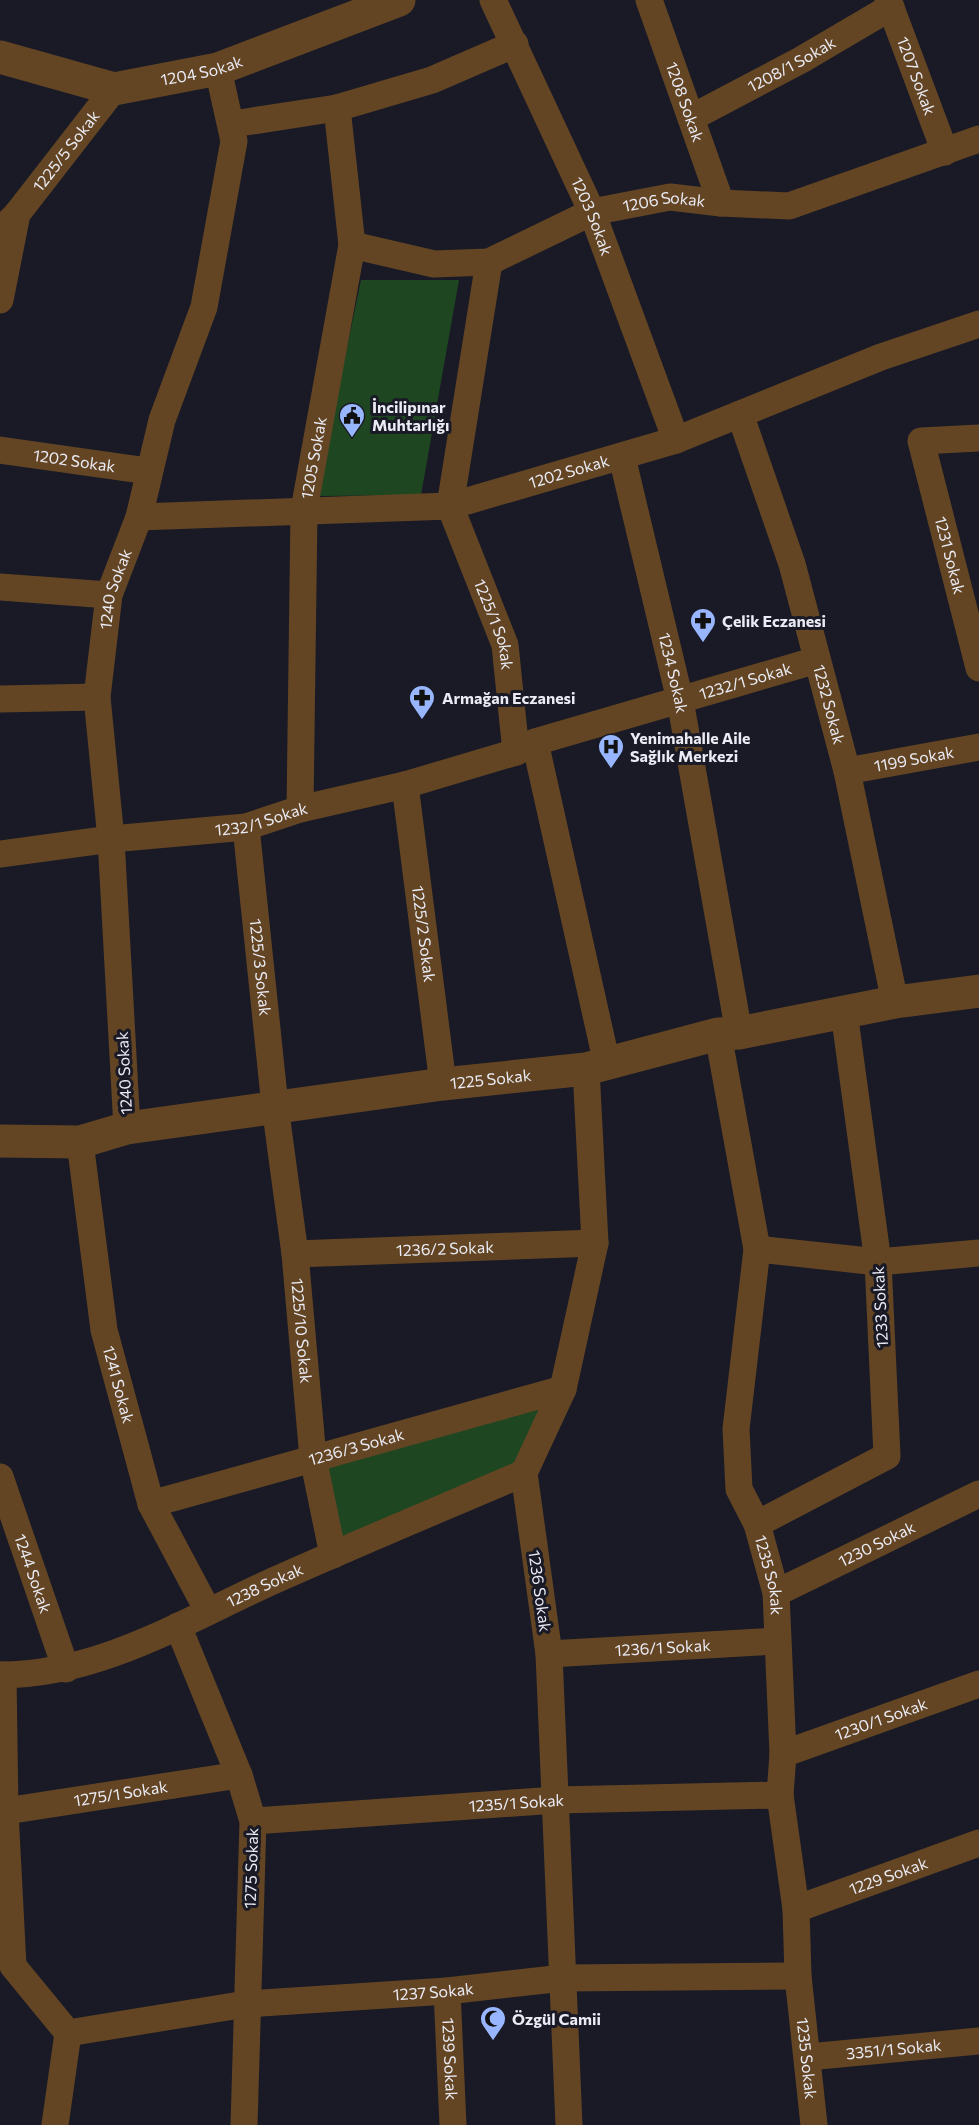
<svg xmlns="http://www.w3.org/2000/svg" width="979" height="2125" viewBox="0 0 979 2125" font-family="Commissioner,sans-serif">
<rect width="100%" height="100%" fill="#191a26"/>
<!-- green -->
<path fill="#1e4721" d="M361,280H459L421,495L316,496Z
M563,1389L524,1473L333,1555L313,1458Z"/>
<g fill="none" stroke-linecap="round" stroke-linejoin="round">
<!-- minor -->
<g stroke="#634524" stroke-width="27">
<path id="s1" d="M493,0L592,212L676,440"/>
<path id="s2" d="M649,0L721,203"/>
<path id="s3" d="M888,0L945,152"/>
<path id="s4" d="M691,118L801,60L891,7"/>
<path d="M233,124L337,108L432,80L515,44"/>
<path id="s5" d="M0,231L17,214L114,89"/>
<path id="s6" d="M352,245L434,264L489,262L592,212L670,197L721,203L789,206L979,139"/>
<path id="s7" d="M489,262L450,506L505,645L516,752L535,742L607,1064"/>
<path d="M0,300L17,214"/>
<path id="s8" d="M740,414L792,564L847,771L895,1002"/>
<path id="s9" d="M979,438L921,441L979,668"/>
<path id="s10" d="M0,450L148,471"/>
<path id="s11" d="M622,457L680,700L739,1033"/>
<path id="s12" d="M139,517L450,506L676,440L881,357L979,324"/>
<path d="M0,587L109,595"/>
<path d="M0,699L97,697"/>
<path id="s13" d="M535,742L817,660"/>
<path id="s14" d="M847,771L979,747"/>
<path id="s15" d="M405,785L443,1084"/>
<path id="s16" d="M300,809L304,510L352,245L337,108"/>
<path id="s17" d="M246,827L275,1106L295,1254L313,1458L333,1555"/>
<path id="s18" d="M0,854L111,839L246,827L300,809L405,785L516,752"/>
<path id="s19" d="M718,1034L757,1249L736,1429L739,1489L757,1524L776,1593L783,1754L780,1795L796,1909L798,1976L814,2125"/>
<path id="s20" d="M127,1128L111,839L97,697L109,595L139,517L162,420L204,307L234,141L218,69"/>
<path id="s21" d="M80,1142L104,1330L151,1504L208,1611"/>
<path d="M757,1249L878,1262L979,1253"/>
<path id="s22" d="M295,1254L595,1243"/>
<path id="s23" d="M0,1477L66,1669"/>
<path id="s24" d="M151,1504L563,1389"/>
<path d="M757,1524L887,1456L878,1262L844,1012"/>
<path id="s25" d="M776,1593L979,1494"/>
<path d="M178,1626L239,1775L253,1821L244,2125"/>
<path id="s26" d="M549,1654L776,1641"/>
<path id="s27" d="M0,1675C99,1675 185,1621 273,1581C356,1544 440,1509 524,1473"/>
<path d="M3,1675L5,1812L13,1966L68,2033L55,2125"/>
<path id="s28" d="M783,1754L979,1684"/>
<path id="s29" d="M0,1812L239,1775"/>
<path id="s30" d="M253,1821L557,1800L780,1795"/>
<path id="s31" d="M796,1909L979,1843"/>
<path id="s32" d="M447,1991L453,2125"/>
<path id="s33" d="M68,2033L246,2004L447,1991L563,1978L798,1976"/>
<path id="s34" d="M808,2057L979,2041"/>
<path d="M569,2125L549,1654L524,1473L563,1389L595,1243L586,1069"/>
</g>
<!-- tertiary -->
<g stroke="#634524" stroke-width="33">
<path id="s35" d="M0,57L114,89L218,69L399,0"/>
<path id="s36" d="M0,1141L80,1142L127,1128L443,1084L586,1069L718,1034L739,1033L895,1002L979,991"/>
</g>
</g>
<!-- icons -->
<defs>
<symbol id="civic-pin" viewBox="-11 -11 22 30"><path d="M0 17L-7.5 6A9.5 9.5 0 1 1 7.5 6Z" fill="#97b6fd" stroke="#191a26"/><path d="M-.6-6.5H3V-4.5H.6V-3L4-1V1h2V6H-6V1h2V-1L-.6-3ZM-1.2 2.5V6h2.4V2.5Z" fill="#111"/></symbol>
<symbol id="pharmacy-pin" viewBox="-11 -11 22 30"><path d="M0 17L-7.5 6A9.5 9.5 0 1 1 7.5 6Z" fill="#97b6fd" stroke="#191a26"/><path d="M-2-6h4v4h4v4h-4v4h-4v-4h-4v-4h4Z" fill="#111"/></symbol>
<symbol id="hospital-pin" viewBox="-11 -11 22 30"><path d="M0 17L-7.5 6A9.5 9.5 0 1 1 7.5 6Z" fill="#97b6fd" stroke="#191a26"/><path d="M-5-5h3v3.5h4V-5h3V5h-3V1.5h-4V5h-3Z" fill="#111"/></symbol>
<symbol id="mosque-pin" viewBox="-11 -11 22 30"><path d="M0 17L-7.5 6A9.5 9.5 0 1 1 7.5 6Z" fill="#97b6fd" stroke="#191a26"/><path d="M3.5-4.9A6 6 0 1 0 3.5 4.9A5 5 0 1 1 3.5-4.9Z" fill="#111"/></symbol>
</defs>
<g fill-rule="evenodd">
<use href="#civic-pin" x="337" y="401" width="30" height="40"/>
<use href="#pharmacy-pin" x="688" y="606" width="30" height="40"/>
<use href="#pharmacy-pin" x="407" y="683" width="30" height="40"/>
<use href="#hospital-pin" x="596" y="732" width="30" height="40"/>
<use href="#mosque-pin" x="478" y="2004" width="30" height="40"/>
</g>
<g text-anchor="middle" stroke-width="6" stroke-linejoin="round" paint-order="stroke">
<!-- street labels -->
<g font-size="16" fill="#eaebf4" stroke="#191a26">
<text dy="6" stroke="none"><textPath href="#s4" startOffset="114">1208/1 Sokak</textPath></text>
<text dy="6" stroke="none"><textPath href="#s35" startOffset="208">1204 Sokak</textPath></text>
<text dy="6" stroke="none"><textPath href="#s3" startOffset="81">1207 Sokak</textPath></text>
<text dy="6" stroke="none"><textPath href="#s2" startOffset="108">1208 Sokak</textPath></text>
<text dy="6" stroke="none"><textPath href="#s5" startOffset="104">1225/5 Sokak</textPath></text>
<text dy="6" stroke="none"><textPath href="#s6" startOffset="327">1206 Sokak</textPath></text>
<text dy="6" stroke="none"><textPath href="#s1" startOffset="238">1203 Sokak</textPath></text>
<text dy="6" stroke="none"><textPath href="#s16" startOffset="352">1205 Sokak</textPath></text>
<text dy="6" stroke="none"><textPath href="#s10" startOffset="75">1202 Sokak</textPath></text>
<text dy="6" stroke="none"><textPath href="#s12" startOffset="435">1202 Sokak</textPath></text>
<text dy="6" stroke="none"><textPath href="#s9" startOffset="176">1231 Sokak</textPath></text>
<text dy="6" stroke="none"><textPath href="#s20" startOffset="542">1240 Sokak</textPath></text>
<text dy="6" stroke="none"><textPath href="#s7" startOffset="374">1225/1 Sokak</textPath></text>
<text dy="6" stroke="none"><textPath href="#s11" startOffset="222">1234 Sokak</textPath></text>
<text dy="6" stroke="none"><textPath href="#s13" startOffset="219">1232/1 Sokak</textPath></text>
<text dy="6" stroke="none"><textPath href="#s8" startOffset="304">1232 Sokak</textPath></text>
<text dy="6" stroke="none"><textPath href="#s14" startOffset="68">1199 Sokak</textPath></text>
<text dy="6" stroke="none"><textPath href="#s18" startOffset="264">1232/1 Sokak</textPath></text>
<text dy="6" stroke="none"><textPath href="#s15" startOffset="150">1225/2 Sokak</textPath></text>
<text dy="6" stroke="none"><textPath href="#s17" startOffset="141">1225/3 Sokak</textPath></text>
<text transform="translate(124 1073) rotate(-93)" y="6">1240 Sokak</text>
<text dy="6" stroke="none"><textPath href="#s36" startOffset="496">1225 Sokak</textPath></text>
<text dy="6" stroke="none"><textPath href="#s22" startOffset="150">1236/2 Sokak</textPath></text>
<text transform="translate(880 1307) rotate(-93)" y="6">1233 Sokak</text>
<text dy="6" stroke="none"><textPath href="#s17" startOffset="507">1225/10 Sokak</textPath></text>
<text dy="6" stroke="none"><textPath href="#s21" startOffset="246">1241 Sokak</textPath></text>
<text dy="6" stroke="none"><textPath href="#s24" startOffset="213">1236/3 Sokak</textPath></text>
<text dy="6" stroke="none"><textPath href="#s25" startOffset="112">1230 Sokak</textPath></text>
<text dy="6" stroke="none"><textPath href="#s23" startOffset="102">1244 Sokak</textPath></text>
<text dy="6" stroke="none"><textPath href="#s19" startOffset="552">1235 Sokak</textPath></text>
<text dy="6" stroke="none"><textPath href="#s27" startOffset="282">1238 Sokak</textPath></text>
<text transform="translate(540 1591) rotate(82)" y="6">1236 Sokak</text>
<text dy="6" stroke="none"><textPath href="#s26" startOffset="114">1236/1 Sokak</textPath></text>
<text dy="6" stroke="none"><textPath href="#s28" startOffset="104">1230/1 Sokak</textPath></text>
<text dy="6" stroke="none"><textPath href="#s29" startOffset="122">1275/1 Sokak</textPath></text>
<text dy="6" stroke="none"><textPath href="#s30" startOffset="264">1235/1 Sokak</textPath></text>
<text transform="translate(251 1868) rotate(-88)" y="6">1275 Sokak</text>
<text dy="6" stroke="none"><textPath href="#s31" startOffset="98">1229 Sokak</textPath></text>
<text dy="6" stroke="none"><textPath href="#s33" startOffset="368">1237 Sokak</textPath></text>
<text dy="6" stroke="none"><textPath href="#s34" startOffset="86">3351/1 Sokak</textPath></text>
<text dy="6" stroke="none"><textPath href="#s32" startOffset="68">1239 Sokak</textPath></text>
<text dy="6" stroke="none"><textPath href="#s19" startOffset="1038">1235 Sokak</textPath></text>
</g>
<!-- poi labels -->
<g font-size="16" font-weight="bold" fill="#eaebf4" stroke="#191a26" text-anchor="start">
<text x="372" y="413">İncilipınar<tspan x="372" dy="18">Muhtarlığı</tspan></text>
<text x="722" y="627">Çelik Eczanesi</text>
<text x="442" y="704">Armağan Eczanesi</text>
<text x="630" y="744">Yenimahalle Aile<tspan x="630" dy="18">Sağlık Merkezi</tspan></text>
<text x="512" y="2025">Özgül Camii</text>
</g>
</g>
</svg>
